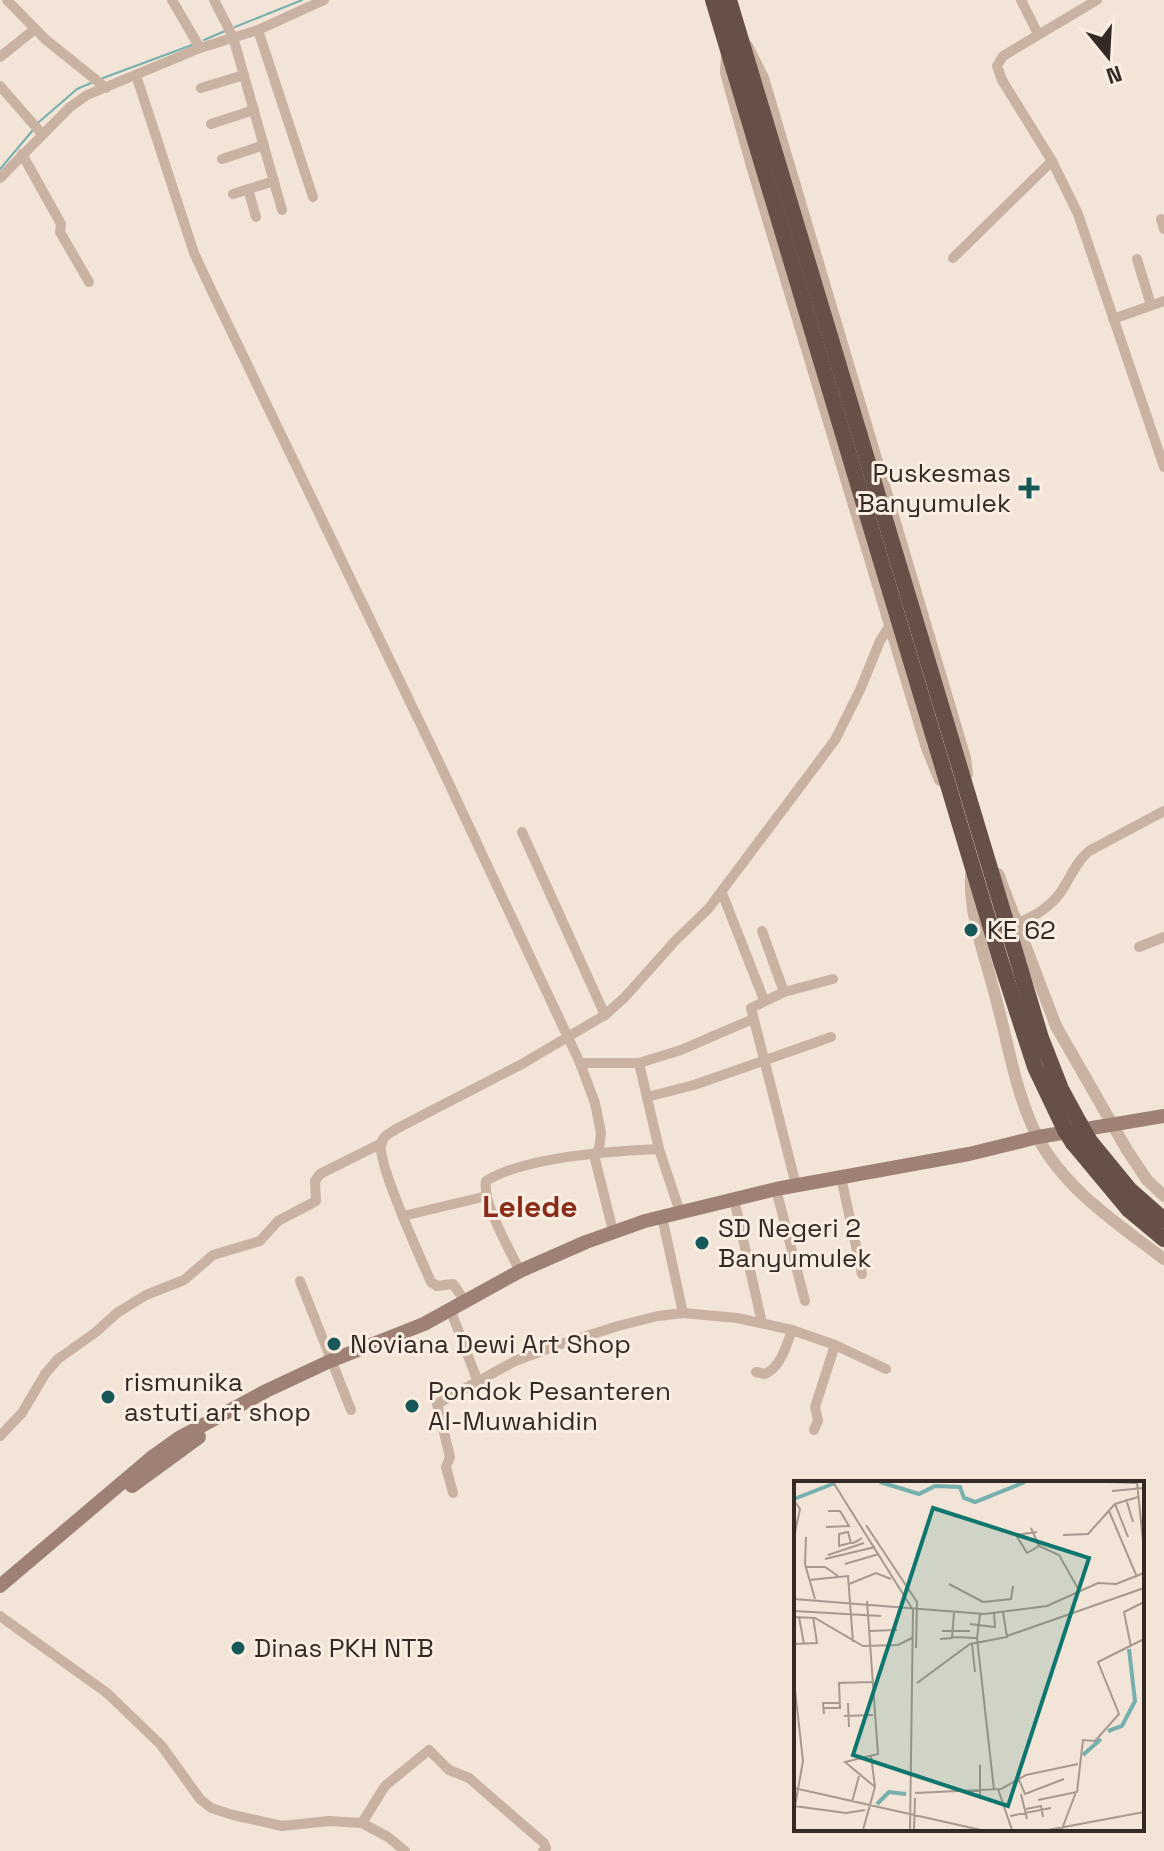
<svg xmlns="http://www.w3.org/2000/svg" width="1164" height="1851" font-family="'Space Grotesk',sans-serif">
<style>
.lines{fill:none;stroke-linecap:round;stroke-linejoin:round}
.stream{stroke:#75b0af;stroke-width:2}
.minor{stroke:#cab2a3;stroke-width:10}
.tertiary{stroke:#cab2a3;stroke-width:12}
.secondary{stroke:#9e8174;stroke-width:14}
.trunk{stroke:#675048;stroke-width:16}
.trunk-bridge{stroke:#675048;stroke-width:16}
.poi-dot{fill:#195858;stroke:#faeee3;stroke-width:3}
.labels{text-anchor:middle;stroke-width:6;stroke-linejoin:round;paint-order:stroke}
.poi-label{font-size:26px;fill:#352925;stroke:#faeee3;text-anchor:start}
.quarter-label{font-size:30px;font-weight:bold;fill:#882d1a;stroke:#faeee3}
.inset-river{fill:none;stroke:#75b0af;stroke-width:4}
.inset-road{fill:none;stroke:#a69990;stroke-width:2}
.view{fill:#0f766e;fill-opacity:0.15;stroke:#0f766e;stroke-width:4}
.inset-edge{fill:none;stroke:#352925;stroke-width:4}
</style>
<rect width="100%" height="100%" fill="#f2e4d7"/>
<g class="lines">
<g class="stream">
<path d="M235 27 302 0"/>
<path d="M204 40 225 31"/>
<path d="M103 78 192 45"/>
<path d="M39 122 77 89 91 83"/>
<path d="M0 169 33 130"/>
</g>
<g class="minor">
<path d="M7 0 45 39 106 88"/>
<path d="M172 0 200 48"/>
<path d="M214 0 233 37 282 210"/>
<path d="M1021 0 1038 34"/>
<path d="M1097 0 1003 56 997 66 1002 80 1052 161 1078 214 1164 467"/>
<path d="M258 30 313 197"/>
<path d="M0 57 35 29"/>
<path d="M136 75 194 253 207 281 437 758 580 1063 595 1103 601 1133 599 1149 594 1155 613 1231"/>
<path d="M0 86 42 134"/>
<path d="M201 88 244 75"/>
<path d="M211 124 254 110"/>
<path d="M22 154 61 224 60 232 89 282"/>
<path d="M222 159 264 145"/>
<path d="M0 178 70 107 87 95 200 48 258 30 324 0"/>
<path d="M248 189 256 217"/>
<path d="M233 194 274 181"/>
<path d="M1161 219 1164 229"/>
<path d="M953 258 1052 161"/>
<path d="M1137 259 1151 305"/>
<path d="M1113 319 1164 301"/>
<path d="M522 832 605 1015"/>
<path d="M722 893 764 1000"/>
<path d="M1018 923C1033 917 1050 907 1060 893 1070 879 1075 863 1089 851L1164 811"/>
<path d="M762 931 784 992"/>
<path d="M1139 947 1164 937"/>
<path d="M580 1063H639L681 1050 753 1019"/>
<path d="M639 1063 659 1149 680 1212"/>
<path d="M647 1097 694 1085 831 1037"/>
<path d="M841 1177 862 1274"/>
<path d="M796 1185 751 1008 784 992 833 979"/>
<path d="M776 1189 805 1301"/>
<path d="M734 1199 762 1323"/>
<path d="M403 1216 487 1196"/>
<path d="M662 1217 683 1313"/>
<path d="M520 1271C510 1251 482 1202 486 1181 525 1157 612 1151 659 1149"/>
<path d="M300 1281 351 1410"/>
<path d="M465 1301 453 1284 437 1286 431 1282C421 1259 378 1165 381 1145 382 1136 391 1132 398 1128L522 1064 605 1015 625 997 675 941 709 908 835 740 860 690 880 641 890 625"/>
<path d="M450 1309 478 1382"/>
<path d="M756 1372 765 1374C781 1367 786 1346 792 1330"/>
<path d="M814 1430 818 1421 815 1407 835 1345"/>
<path d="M0 1436 22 1413 45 1374 58 1359 96 1332 117 1313 146 1295 184 1280 213 1255 260 1241 278 1221 316 1201 315 1181 320 1174 382 1143"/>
<path d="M453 1493 446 1467 450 1457 437 1404 515 1361 558 1345 618 1326 658 1316 683 1313 737 1318 792 1330 835 1345 886 1369"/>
<path d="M0 1616 107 1693 161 1745 200 1799 211 1808 233 1815 282 1826 329 1821 362 1823 388 1837 405 1851"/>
<path d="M362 1823 385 1786 429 1750 449 1770 469 1778 544 1843 546 1848 543 1851"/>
</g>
<g class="tertiary">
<path d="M747 46 763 78 965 758 967 774"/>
<path d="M727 54 726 73 752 166 927 748 940 780"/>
<path d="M998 874 1056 1026 1127 1150 1147 1180 1164 1196"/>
<path d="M971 875C969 915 985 956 995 995 1008 1042 1015 1092 1037 1136 1064 1189 1118 1224 1164 1259"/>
</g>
<g class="secondary">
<path d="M132 1486 199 1437"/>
<path d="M0 1586 151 1458 179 1438 266 1391 330 1361 424 1324 520 1271 586 1242 645 1221 776 1189 969 1154 1038 1137 1164 1116"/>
</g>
<g class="trunk">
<path d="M713 0 1001 962 1035 1067 1065 1130"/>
<path d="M729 0 1041 1038 1061 1089 1080 1124"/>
<path d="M1089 1140 1130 1190 1164 1220"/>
<path d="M1073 1143 1128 1209 1164 1239"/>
</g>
<g class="trunk-bridge">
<path d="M1080 1124 1089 1140"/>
<path d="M1065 1130 1073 1143"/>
</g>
</g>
<g class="poi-dot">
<path d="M1025 476h8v8h8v8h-8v8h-8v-8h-8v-8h8z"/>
<circle cx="971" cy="930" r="8"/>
<circle cx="702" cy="1243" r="8"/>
<circle cx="334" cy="1344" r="8"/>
<circle cx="108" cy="1397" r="8"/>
<circle cx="412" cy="1406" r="8"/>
<circle cx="238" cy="1648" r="8"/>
</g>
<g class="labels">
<g class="poi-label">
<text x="1011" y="482" text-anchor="end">Puskesmas<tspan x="1011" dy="30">Banyumulek</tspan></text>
<text x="987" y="939">KE 62</text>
<text x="718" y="1237">SD Negeri 2<tspan x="718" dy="30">Banyumulek</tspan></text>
<text x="350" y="1353">Noviana Dewi Art Shop</text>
<text x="124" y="1391">rismunika<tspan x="124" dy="30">astuti art shop</tspan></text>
<text x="428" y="1400">Pondok Pesanteren<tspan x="428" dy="30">Al-Muwahidin</tspan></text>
<text x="254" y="1657">Dinas PKH NTB</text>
</g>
<g class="quarter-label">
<text x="530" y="1217">Lelede</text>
</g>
</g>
<g transform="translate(794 1481)">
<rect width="350" height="350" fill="#f2e4d7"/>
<path class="inset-river" d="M86 1 125 13 141 5 166 6 170 17 181 21 231 1M0 18 41 2M314 250 328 245 341 220 335 168M289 274 307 258M83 323 95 311 112 313"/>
<path class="inset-road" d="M39 1 119 129 116 349M313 1 343 2M343 1 350 70M318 10 350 7M332 18 339 41M321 23 334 56M315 30 343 96M72 44 123 121 122 167M32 46 55 45 46 30H34M237 47 245 65 265 74 286 111M243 51 222 54 233 72 245 65M269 54 294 53 321 23 344 16M0 56 6 28 2 22M12 56 11 83 21 118M57 62 54 51 45 53V65L56 62H59L63 60 68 57M34 74 70 62M31 78 81 66M51 83 85 73M12 86H31L44 95M15 99 54 95 59 161M55 103 82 92 97 98M155 103 189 121 217 118 219 105M0 118 190 133 253 125 304 102 322 103 350 92M73 120 84 273 51 281 81 306M0 130 87 135M186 133 183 157 200 309M0 136 21 137 69 165 104 164 118 157M5 136 10 163M176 143 201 146 200 132M75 150 103 149M148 150H176M213 155 350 107M158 156 183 157M146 158 158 157 160 132M0 163 23 162 19 136M178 163 181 191M337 166 330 131 350 121M0 200 9 280 1 325M123 202 176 163 213 156 209 131M54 222 55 246M29 227H46L45 202 78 201M30 233 29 222H46M50 235 79 234M186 284V318M225 299 231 313 270 298M0 307 187 349M204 308 218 349M121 312 207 308 232 294 284 283M227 313 233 338M244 319 283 311 289 259 301 260 325 233 304 181 350 158M58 321 65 295M0 325 52 332 71 329M232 328 247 325 249 336M216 335 257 327M268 348 282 311M69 349 81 306 77 275M120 349 121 317M254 349 350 331"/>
<path class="view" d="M139 27 295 77 214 325 59 274Z"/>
<rect width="350" height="350" class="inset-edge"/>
</g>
<g transform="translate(1108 56) rotate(162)" stroke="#faeee3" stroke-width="6" paint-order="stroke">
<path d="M0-6L14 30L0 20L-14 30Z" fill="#352925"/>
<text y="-12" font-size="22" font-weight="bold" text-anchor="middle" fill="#352925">N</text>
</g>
</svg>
